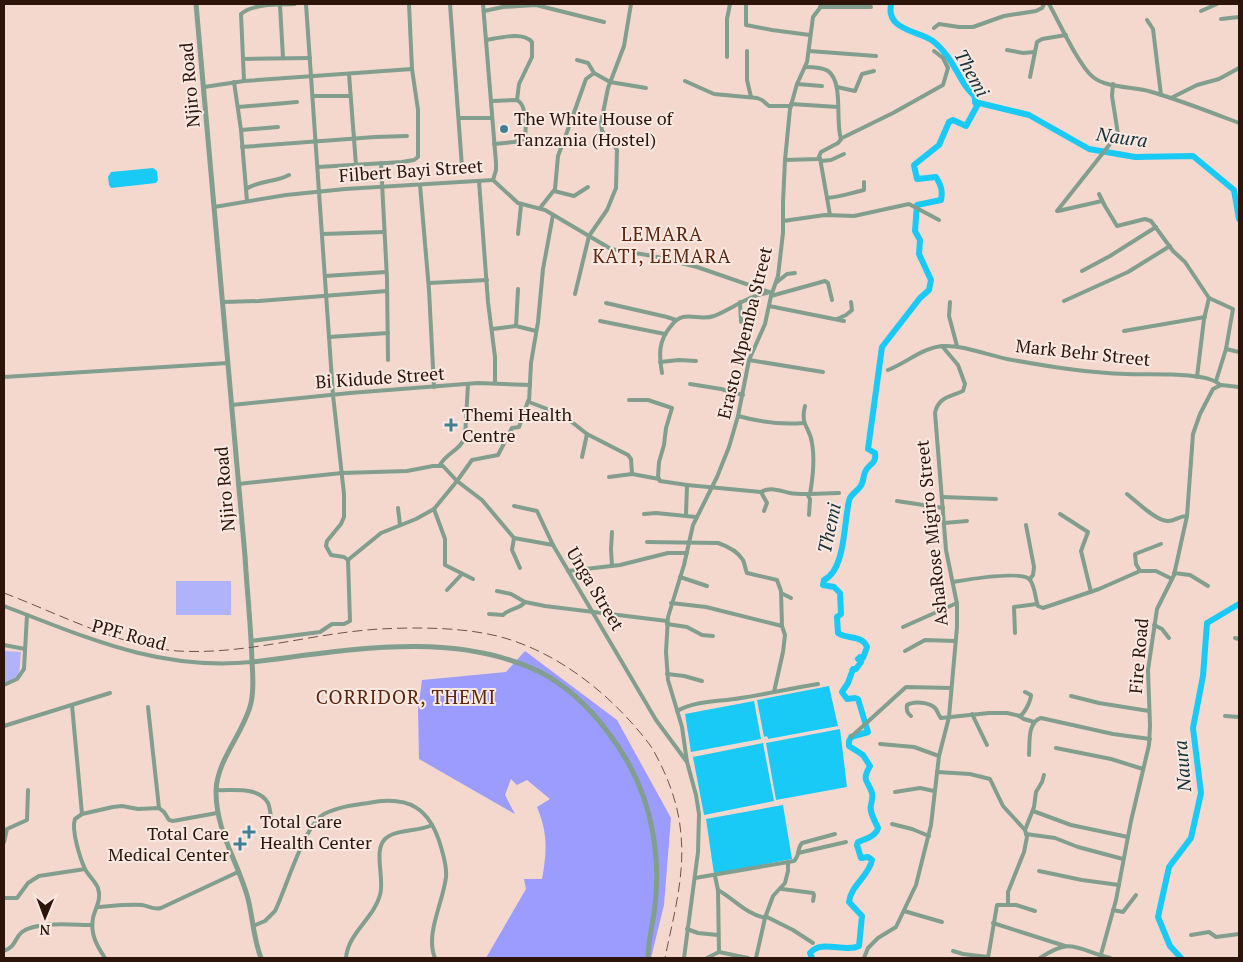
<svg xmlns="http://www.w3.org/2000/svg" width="1243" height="962" font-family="'PT Serif',serif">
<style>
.green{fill:#b0b3f9}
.forest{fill:#9c9cff}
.water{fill:#19caf7}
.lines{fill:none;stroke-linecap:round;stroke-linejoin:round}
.river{stroke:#19caf7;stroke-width:6}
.minor{stroke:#819e8f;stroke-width:4}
.tertiary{stroke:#819e8f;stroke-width:5}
.rail{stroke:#6d5349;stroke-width:1;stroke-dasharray:10 5;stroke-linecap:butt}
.poi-dot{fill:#418094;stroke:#f8e9e3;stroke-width:2}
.labels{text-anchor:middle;stroke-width:4;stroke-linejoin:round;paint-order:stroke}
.street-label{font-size:18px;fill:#2d140a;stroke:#f8e9e3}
.poi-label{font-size:18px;fill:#2d140a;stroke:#f8e9e3;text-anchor:start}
.water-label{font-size:19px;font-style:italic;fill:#173038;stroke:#f8e9e3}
.neighbourhood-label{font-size:19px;letter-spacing:1px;fill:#5b240b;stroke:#f8e9e3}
</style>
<rect width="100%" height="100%" fill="#f5d8cd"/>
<g class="green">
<rect x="176" y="581" width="55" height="34"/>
<path d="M4 651 21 652C19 669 23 678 4 683Z"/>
</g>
<path class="forest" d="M525 651 617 720 671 818 664 905 651 958H486L526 889 524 879H542C547 852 548 833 537 807L550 799 527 780 517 785 511 779 505 795 515 814 419 759 418 710 422 680 506 672Z"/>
<g class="water">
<path d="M153 168 157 171 158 180 156 183 111 188 109 185 108 177 111 172Z"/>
<path d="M829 686 838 726 768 739 767 736 764 737 757 700Z"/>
<path d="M754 701 761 739 691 752 685 714Z"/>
<path d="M840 729 847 787 776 800 766 743Z"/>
<path d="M763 743 774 801 704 815 693 757Z"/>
<path d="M783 805 792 859 714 874 706 819Z"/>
</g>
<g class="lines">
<g class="river">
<path d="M975 102 1029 115 1089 149 1135 157 1193 156 1234 190 1239 219"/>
<path d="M812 958 810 953C821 939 845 953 859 946L862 916 849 902C851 885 869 876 872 860L868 857 861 858 857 845 858 842C866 839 876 836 878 828 875 821 869 812 871 805 872 800 873 797 872 793 868 780 861 782 870 766L863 755 849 746V741L851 737 868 732 858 699 855 698 847 699 842 692 848 683 853 669H856L861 662 858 659 860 657 863 658 867 647C861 634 848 640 838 633L837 617 841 614 840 593 834 587 823 585 824 580C843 571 844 532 847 513 848 508 848 502 850 498 852 494 857 491 860 487 864 482 863 477 865 472 868 464 877 464 875 453L868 449 882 347 920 298 929 290 931 280 919 254 920 240 915 231 917 205 941 200C943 191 941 185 936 177L917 179 914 165 939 145 949 122 953 120 966 126 977 106 975 102V97C971 92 966 88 963 82 954 67 947 52 933 41 921 33 905 32 895 22 890 16 890 11 891 4"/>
<path d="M1181 958 1170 946 1158 917 1169 867 1191 838 1201 793 1193 728 1203 676 1207 623 1239 604"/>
</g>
<g class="minor">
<path d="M450 4 462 167"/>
<path d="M746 4V25L772 30 810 35"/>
<path d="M1049 4C1058 20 1079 66 1093 77 1108 89 1134 86 1152 92 1182 101 1210 112 1239 123"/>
<path d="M280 5 283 58"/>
<path d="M820 7H871"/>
<path d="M484 11 503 7 536 5 604 22"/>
<path d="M1201 11 1217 4"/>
<path d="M1221 19 1239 17"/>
<path d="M1147 20 1153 29 1161 95"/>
<path d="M934 28 939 24 959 27H973L1004 16 1036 11 1042 8 1044 4"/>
<path d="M486 40C499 38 523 31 532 42V57L519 84 517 100"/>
<path d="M1007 50 1023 53 1035 52"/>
<path d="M747 51V80L751 97"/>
<path d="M809 51 876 56"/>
<path d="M727 57V19L730 4"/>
<path d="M243 59 310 58"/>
<path d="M577 60 588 63 594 73 610 82 646 88"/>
<path d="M805 67C811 67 822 67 828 71 844 82 835 123 841 139"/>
<path d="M349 74 356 165"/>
<path d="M1030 77 1037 42 1042 39 1066 35"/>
<path d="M244 81 241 14C254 3 279 5 295 4"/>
<path d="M685 81 714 94 757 98 762 100 769 106H791"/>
<path d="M234 82 241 130 247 201"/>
<path d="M797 84 822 86"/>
<path d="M204 87 244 81 412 69"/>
<path d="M837 87 855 91 862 74 874 71"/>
<path d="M313 96H350"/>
<path d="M1171 98 1197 85 1219 79 1239 68"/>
<path d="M492 101 517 100C527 105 527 129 524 139L514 142 494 144"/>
<path d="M791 104 838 107"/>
<path d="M238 107 297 102"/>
<path d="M459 118H492"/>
<path d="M241 130 278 127"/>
<path d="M242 147 375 137 407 136"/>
<path d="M820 158 830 215"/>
<path d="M785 160 818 159 821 152 838 143 842 138 893 113 943 85 948 68 943 58 934 51"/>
<path d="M821 161 831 160 844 154"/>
<path d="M381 163 387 279 388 360"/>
<path d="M318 167 402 162 414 160 418 157V110L412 69 409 4"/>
<path d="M493 180 518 203 545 210 611 249 653 256 697 267 772 293"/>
<path d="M479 181 488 302 495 357V383"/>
<path d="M420 185 429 290 434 387"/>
<path d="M246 189C263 179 274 183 289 175"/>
<path d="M554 191 574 196 588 187"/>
<path d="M1099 194 1105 206 1117 226 1145 219 1151 221 1173 251 1185 262 1209 298 1233 309 1226 349 1216 381"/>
<path d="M827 198C840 197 851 193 864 190V182"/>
<path d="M214 207 286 195 345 189 493 180 496 170V163L483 4"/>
<path d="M540 208 555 189 558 156 567 132 586 79 594 73"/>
<path d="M1057 211 1118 134 1112 96 1113 84"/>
<path d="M1058 211 1102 201"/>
<path d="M553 215 543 269 538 322 531 363 529 402 563 415 587 434 628 455 631 459 632 474"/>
<path d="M783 221 825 215 854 216 909 204 939 220"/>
<path d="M322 234 384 232"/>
<path d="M518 234 521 205"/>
<path d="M1082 271 1110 256 1156 227"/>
<path d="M325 276 386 272"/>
<path d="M777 282 787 274 795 273"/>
<path d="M429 283 487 280"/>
<path d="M575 294 589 236 607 210 616 188 617 150 612 142 602 131 601 123 608 88 624 46 631 4"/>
<path d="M771 296 825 281 828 283 832 300"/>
<path d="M1064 301 1128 272 1170 246"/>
<path d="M223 302 259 301 387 291"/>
<path d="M740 302 741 322"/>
<path d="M950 302 949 316 957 346"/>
<path d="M606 303 667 317 676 320"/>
<path d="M769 306 844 321"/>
<path d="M837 319 846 315 852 310 851 302"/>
<path d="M600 321 665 334"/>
<path d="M516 326 518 289"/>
<path d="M493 329 516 326 536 331"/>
<path d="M1124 331 1205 317"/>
<path d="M329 337 388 333"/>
<path d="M1226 349 1239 352"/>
<path d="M749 360 823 372"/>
<path d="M660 362 679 360 696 361"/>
<path d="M888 370C906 363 924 347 943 346 963 345 987 355 1007 359 1046 366 1087 373 1127 374 1147 375 1208 371 1220 385"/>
<path d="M662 373C659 355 658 341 671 326 674 322 678 318 683 317 693 315 703 320 714 316 732 309 747 296 767 293"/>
<path d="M4 377 228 363"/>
<path d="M1197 377 1204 319 1209 298"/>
<path d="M690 384 721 389 743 395"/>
<path d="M629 400H648L672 408 666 428 664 445 659 462 658 477 660 481 687 485 761 492C770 486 780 491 790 493 795 494 801 494 807 494L810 499 809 515"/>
<path d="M232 405 350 393 478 383 530 385"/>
<path d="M805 406C800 426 810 427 812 443 815 460 813 477 810 494"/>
<path d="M738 416C760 422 781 425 803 423"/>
<path d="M582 457 587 434"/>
<path d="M440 465C446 453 461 450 465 437L468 384"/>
<path d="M609 477 632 474 659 479"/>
<path d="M238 484 342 473 407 471 433 466H443L457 481 482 500 514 538 553 545 656 720 687 762"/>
<path d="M761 492 767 503 764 511"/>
<path d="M809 494 839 493"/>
<path d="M1127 494C1136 501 1157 522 1168 521 1175 521 1179 516 1187 516"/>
<path d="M942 497 996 499"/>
<path d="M897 501 943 508"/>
<path d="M514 506 537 511 553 545"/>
<path d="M398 508 400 525"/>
<path d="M434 509 445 539V565L473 579"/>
<path d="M644 514 656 513 696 517"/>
<path d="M1060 514 1088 532 1081 551 1091 592"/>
<path d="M686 515 687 485"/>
<path d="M944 523 967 521"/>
<path d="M1026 525 1034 567 1033 575 1030 579"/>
<path d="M612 532 611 549 612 566"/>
<path d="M514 538 512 550 520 568"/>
<path d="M647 542 718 543C727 546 738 552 743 560 745 564 745 569 747 573L777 580 781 591 782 626 785 635 783 652 774 692"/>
<path d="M348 560 381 533 416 519 434 509 457 481 472 460 498 455 512 428 519 427 528 401"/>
<path d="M568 571 620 565 668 553H687"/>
<path d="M1140 571 1136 564 1135 554 1161 544"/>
<path d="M1174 573 1190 575 1208 586"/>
<path d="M680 577 707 586"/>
<path d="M953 582C965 580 1023 570 1030 580 1035 586 1035 598 1038 606L1043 608 1099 589 1140 571H1156L1172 579"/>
<path d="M447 590 462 574"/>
<path d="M497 591 511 594 525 602 545 606 667 621"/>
<path d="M781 593 791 598"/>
<path d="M671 603 706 607 782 626"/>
<path d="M4 606C88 638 159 671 252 662"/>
<path d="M489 614 503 615C511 607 519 610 525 602"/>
<path d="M667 624 687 627 702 635 713 636"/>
<path d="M1154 625 1162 629 1169 638"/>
<path d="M903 627 957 603"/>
<path d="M1015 633 1014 607 1037 604"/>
<path d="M1235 638 1239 639"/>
<path d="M251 641 320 632 332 624H344L350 621 348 560 344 557 331 555 326 546 327 541 341 524 344 517V494L333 395 306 4"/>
<path d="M4 645 25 649"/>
<path d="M905 651 925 640 955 641"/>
<path d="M667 674 684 676 702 681"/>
<path d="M4 685 17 679 24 669 27 615"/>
<path d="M1071 696 1099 703 1149 711"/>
<path d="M72 705 82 814"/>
<path d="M148 707 159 808"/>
<path d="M677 711C697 700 719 702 741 698 767 694 792 688 818 684"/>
<path d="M972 714 987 745"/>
<path d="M911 716C907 713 906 710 907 705 914 701 929 702 935 708 938 711 938 715 941 718L989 713H1007L1020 716C1025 713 1031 700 1031 695L1025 692"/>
<path d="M1019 716 1024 719 1034 722"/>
<path d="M1225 716 1239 717"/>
<path d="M4 726 110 693"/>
<path d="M851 737 906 687 951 688"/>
<path d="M880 744 914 747 939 756"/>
<path d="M1056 748 1111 759 1143 769"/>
<path d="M1029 755C1030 743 1027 722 1041 718L1113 734 1150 739"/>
<path d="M937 772 970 774 990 779 1003 806 1025 830 1027 837 1024 852 1008 892V904"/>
<path d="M216 790C232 791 259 786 268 803 271 810 271 820 272 827"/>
<path d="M895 792 920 788 934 791"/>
<path d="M1033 811 1071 825 1128 837"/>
<path d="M892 824 912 829 929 836"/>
<path d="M1025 830 1034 807 1036 792 1042 782 1044 775"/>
<path d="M1026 834 1055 838 1078 847 1123 859"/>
<path d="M4 842 7 829 27 820 28 790"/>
<path d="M798 853 846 842"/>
<path d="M1039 871 1082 880 1119 885"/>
<path d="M715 876 718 890 719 952"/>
<path d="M695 878 794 861C800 856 797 848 802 843L835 834"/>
<path d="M782 889 813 893 814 895 813 901"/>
<path d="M718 890C734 899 746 914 765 918"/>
<path d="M4 898H17L28 883 39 876 85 869"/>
<path d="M98 907C112 906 128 904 142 905 149 906 154 910 161 908L238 872"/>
<path d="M1113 910 1123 912 1136 895"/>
<path d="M904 911 942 922"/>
<path d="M765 916 793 930 813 943"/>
<path d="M993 923 1065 946"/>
<path d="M253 926 265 921 275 911C286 889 304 825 324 814 338 807 353 805 368 803 409 795 430 808 441 847 444 858 447 866 446 877 443 903 425 934 435 958"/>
<path d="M687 929 698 933 718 935"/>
<path d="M1191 935 1209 932 1216 937 1239 934"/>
<path d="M4 951C17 946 14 938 22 932 37 921 73 925 92 925"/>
<path d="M953 951 963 954 988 957"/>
<path d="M105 958C97 946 90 934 93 918 95 908 102 900 98 888 95 881 88 875 85 869 80 858 71 830 75 819L82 814 113 807 122 806 138 809 159 808 164 812 169 820 173 821 217 813"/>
<path d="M346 958C348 933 374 918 380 895 385 879 373 851 385 839 395 829 418 832 432 825"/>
<path d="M684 958 698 852 699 814 696 795 687 762 682 727 668 680 666 652 668 617 684 565 693 525 717 477 729 447 738 416 749 360 765 324 771 296 778 276 783 233V202L785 160 790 109 797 84 807 62 813 17 823 4"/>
<path d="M707 958 719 952 748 958"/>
<path d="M756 958 765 918 773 896 785 883 788 871V862"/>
<path d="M864 958 868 948 878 938 896 927 916 885 931 825 939 756 949 717 957 627V604L946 550 935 413C938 397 950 397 963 391L965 384 958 365 942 346"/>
<path d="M988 958 997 905H1016L1035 911"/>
<path d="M1040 958C1073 936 1076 950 1110 958"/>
<path d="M1100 958 1116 900 1131 821 1149 745 1150 726 1148 670 1157 609 1174 575 1187 516 1193 434 1200 414 1213 389 1221 385 1239 387"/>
</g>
<g class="tertiary">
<path d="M196 4 245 556C247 591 251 626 252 662 253 675 254 690 251 703 244 733 217 759 216 791 216 831 236 858 247 895 253 916 253 938 261 958"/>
<path d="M252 662C345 651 452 629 540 672 567 686 589 707 607 731 631 762 647 796 653 834 657 858 658 882 655 906 653 924 648 940 648 958"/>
</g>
<path class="rail" d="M4 593C57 613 122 647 178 651 247 655 312 633 380 629 420 627 469 627 508 639 559 655 604 690 638 730 643 736 648 742 652 748 667 774 679 805 681 835 685 877 673 918 665 958"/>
</g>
<g class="poi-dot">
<circle cx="504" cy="129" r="5"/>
<path d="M448.5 417.5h5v5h5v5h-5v5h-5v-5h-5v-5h5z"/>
<path d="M246.5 824.5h5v5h5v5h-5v5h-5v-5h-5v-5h5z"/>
<path d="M237.5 836.5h5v5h5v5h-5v5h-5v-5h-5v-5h5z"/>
</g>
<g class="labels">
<g class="street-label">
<text transform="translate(190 85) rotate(-95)" y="6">Njiro Road</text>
<text transform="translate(411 171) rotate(-4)" y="6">Filbert Bayi Street</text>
<text transform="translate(745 333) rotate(-76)" y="6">Erasto Mpemba Street</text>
<text transform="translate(1083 353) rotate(6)" y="6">Mark Behr Street</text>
<text transform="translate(380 378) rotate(-4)" y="6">Bi Kidude Street</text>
<text transform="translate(225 489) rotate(-95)" y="6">Njiro Road</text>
<text transform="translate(932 533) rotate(-96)" y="6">AshaRose Migiro Street</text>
<text transform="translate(595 589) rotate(59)" y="6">Unga Street</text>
<text transform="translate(129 635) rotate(15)" y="6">PPF Road</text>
<text transform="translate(1139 656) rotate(-85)" y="6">Fire Road</text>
</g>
<g class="poi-label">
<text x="514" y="125">The White House of<tspan x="514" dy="21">Tanzania (Hostel)</tspan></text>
<text x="462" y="421">Themi Health<tspan x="462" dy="21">Centre</tspan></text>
<text x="260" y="828">Total Care<tspan x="260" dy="21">Health Center</tspan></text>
<text x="229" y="840" text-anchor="end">Total Care<tspan x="229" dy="21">Medical Center</tspan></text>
</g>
<g class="water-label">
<text transform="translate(972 73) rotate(61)" y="7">Themi</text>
<text transform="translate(1122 137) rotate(8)" y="7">Naura</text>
<text transform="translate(829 528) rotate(-78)" y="7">Themi</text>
<text transform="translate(1182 766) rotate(-95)" y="7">Naura</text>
</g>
<g class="neighbourhood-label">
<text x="662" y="241">LEMARA<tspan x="662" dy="22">KATI, LEMARA</tspan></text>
<text x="406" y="704">CORRIDOR, THEMI</text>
</g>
</g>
<rect width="1243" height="962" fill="none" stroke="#2d140a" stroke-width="10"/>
<g transform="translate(45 917) rotate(181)" stroke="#f8e9e3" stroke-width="4" paint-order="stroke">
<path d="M0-4L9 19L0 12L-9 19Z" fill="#2d140a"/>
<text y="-8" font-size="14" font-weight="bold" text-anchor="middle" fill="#2d140a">N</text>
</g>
</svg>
